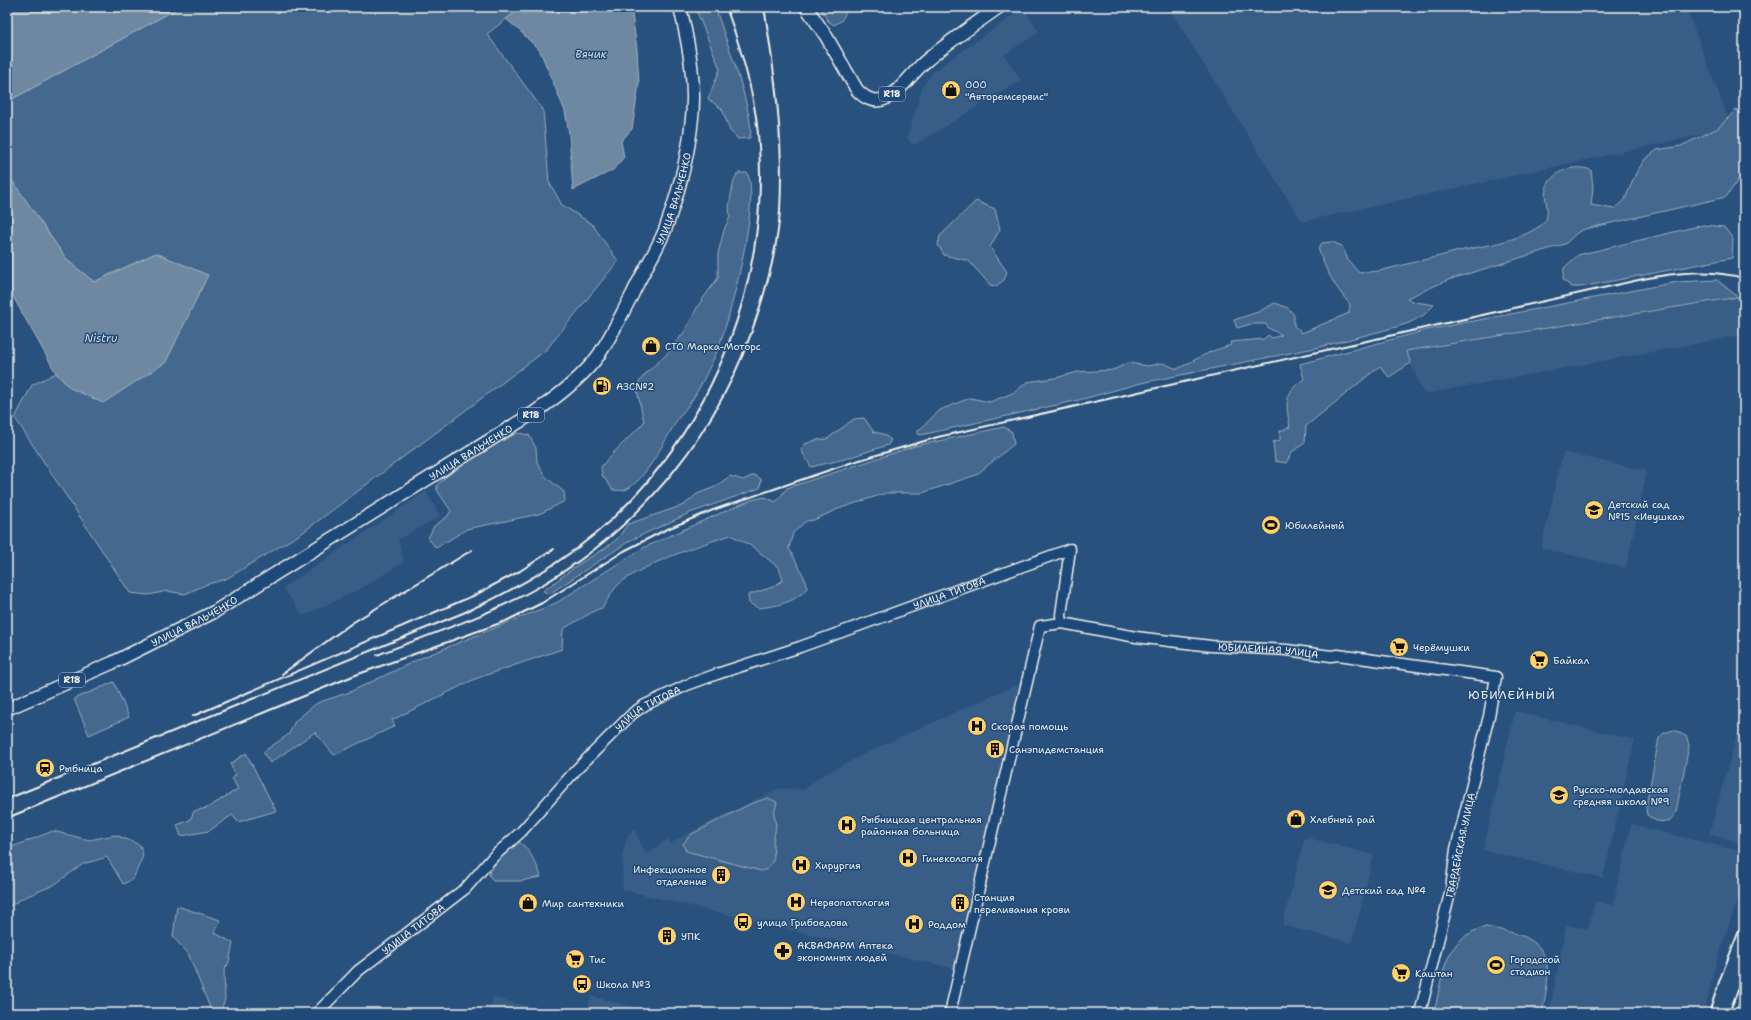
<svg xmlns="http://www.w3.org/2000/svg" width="1751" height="1020" font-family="'Shantell Sans',sans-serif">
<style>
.built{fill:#375d86}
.green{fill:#45688e;stroke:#9cacbb}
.water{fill:#6e88a2;stroke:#a4b2be}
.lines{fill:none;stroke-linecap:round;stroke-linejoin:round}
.tertiary-casing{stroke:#f4f1e8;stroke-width:13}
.primary-casing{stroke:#f4f1e8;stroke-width:15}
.tertiary{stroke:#1f4a7a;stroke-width:10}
.primary{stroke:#1f4a7a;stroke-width:12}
.rail{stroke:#f4f1e8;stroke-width:2}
.labels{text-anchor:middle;stroke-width:3;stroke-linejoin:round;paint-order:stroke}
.shield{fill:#1f4a7a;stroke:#b4bfc7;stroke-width:1}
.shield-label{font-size:9px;font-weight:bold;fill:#f4f1e8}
.poi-label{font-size:10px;fill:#f4f1e8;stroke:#1f4a7a;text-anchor:start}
.street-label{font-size:10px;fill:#f4f1e8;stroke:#1f4a7a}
.water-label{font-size:11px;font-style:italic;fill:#d9dcda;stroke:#1f4a7a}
.quarter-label{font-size:12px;letter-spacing:1px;fill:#f4f1e8;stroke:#1f4a7a}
</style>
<rect width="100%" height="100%" fill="#28517e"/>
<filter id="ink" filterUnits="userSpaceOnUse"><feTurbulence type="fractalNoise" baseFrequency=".025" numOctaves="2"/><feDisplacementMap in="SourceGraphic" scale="8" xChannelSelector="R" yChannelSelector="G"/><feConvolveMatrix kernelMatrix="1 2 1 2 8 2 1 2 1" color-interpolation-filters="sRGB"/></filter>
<g filter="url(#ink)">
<g class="built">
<path d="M1168 7H1686L1732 128 1302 222Z"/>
<path d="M1023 8 1039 32 1004 55 1021 80 915 145 910 143 907 138 923 85 934 71Z"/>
<path d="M1738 297 1744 335 1424 394 1405 352Z"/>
<path d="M1563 452 1647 471 1626 568 1541 548Z"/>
<path d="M426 491 440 516 398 540 404 562 362 588 303 616 283 588Z"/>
<path d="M1016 685 1023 689 972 889 955 969 623 890 622 856 627 837 634 829 646 854 668 839 671 843 715 819 780 788 804 790 819 777 876 748Z"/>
<path d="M1515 711 1635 740 1603 878 1483 850Z"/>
<path d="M1744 732V844L1709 834 1737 734Z"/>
<path d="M1631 824 1744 852V880L1715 967 1704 1013H1549L1566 926 1588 928 1595 901 1613 905Z"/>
<path d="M1305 837 1374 855 1352 943 1282 925Z"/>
<path d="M591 996 657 1013H587Z"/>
<path d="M493 997 550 1013H488Z"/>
</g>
<g class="green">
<path d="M180 7H522L487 34 543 110 549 182 562 205 592 224 618 261 546 350 302 533 226 579 205 585 185 594 167 591 149 595 130 593 15 418 32 385 56 373 70 388 156 253 94 282 67 260 7 174V102Z"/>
<path d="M695 7H715C723 32 756 117 750 138L738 139 730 131 722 109 708 99 720 69Z"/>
<path d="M820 7H849L841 21 834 25 828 21Z"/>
<path d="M1736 110 1744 113V172L1726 197 1585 229 1578 232 1565 244 1448 280 1407 298C1412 303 1426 303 1434 305L1424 315 1409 323 1393 328 1320 347 1141 383 1079 400 921 435 916 433 940 410 970 398 990 402 1015 392 1027 382 1055 378 1078 372 1113 370 1128 363 1148 366 1163 363 1177 369 1210 352 1231 345 1230 342 1264 339 1268 335 1272 338 1282 335 1268 328 1266 324H1251L1237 328 1234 320 1258 312 1275 303 1288 308 1294 315V326L1302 333 1349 313 1350 304C1335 288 1325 269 1318 248L1322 243 1332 242 1342 246 1348 260 1359 273 1379 271C1406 264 1433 258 1459 251 1487 245 1516 242 1540 226 1554 217 1543 202 1546 189 1552 170 1574 164 1591 170L1593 188 1591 205 1614 209 1625 199 1636 173 1645 159 1657 150 1681 146 1718 128Z"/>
<path d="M738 173H747C762 197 728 330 714 358 707 373 699 390 690 403 686 409 681 414 677 420 666 438 645 482 625 490 622 491 617 490 613 490L602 475 601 467C614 450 630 438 644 422L636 386 646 373 666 355 685 331 699 304 718 278V254L724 230 730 217 729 206 734 180Z"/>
<path d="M976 201 995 209 1000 229 990 247 1007 272 1004 280 996 286 990 285 969 261 944 255 938 245 940 236Z"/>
<path d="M1703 225 1724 227 1733 239 1732 258 1581 287H1572L1563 280 1564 268 1578 255Z"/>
<path d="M1717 280 1738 297 1406 351 1411 363 1389 377 1380 366 1306 426 1305 443 1292 452 1286 463 1275 461 1273 442 1280 440V431L1290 427C1286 405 1283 393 1304 379L1300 364 1427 330 1677 282Z"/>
<path d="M864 418 874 432 883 434 891 440 888 445 841 460 811 467 801 450 805 444 816 440 827 439 854 419Z"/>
<path d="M1004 427 1012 432 1014 444 976 475 922 493H886L838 509 814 520 806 521 793 533 789 548 804 577 807 588C795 603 776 606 758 608L749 603 748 595 773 587 783 580 779 568 753 547 731 535C702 544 640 565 618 585 612 591 607 601 602 608L596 610 563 629 562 649 475 679 392 720 395 726 334 755 315 732 270 763 263 752 289 734 295 721 317 703 350 692 421 658 556 603 643 548 707 519 751 500 765 497 776 502 787 488 915 446Z"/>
<path d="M518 433 529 435 536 448 537 462 545 476 564 492 565 501 539 514 467 529 436 548 428 538 434 526 447 517 451 511 437 490V485C460 463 489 446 518 433Z"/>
<path d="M754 475 761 479 760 488 690 513 631 540 549 594 543 591 579 564 604 549 617 539 628 524 684 505 697 494 715 487 730 476 743 480Z"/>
<path d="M114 682 129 717 89 735 74 699Z"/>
<path d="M1674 730 1687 737 1689 746 1676 812 1669 822 1656 821 1647 815 1646 807 1659 738 1664 733Z"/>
<path d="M246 753 276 811 238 822 232 815 209 831 181 836 177 825 190 820 194 811 207 808 238 789 232 778 236 775 230 764Z"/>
<path d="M768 798 777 802 774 814 776 826 773 843 774 859 767 869 761 871 686 851 683 844 690 835 750 804Z"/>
<path d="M53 831 89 840 116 835 140 845 143 856 133 879 123 884 107 857 83 864 54 885 23 898 7 908V849Z"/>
<path d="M518 842C527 844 539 868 541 877L521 881H493L489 875 490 867 513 844Z"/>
<path d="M177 906 220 920 215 933 233 943 229 962 224 971 225 999 220 1013H212L188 953 173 937Z"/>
<path d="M1486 927C1499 930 1515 932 1527 938 1557 953 1547 988 1542 1013H1434C1443 976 1443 937 1486 927Z"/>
</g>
<g class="water">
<path d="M7 7H180L7 102Z"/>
<path d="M522 7H631L637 49 639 84 632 129 621 141 624 157 613 170 573 190 569 133 565 111 540 51 519 30 506 19Z"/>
<path d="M7 173 67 260 94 282 156 253 208 275 166 362 103 403 70 388 56 373 7 286Z"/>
</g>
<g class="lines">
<g class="tertiary-casing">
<g id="tertiary">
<path id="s1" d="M317 1013 358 971 466 888 493 857 521 832 575 771 633 713 645 705 687 685 717 674 800 647 1070 549 1061 615 1062 623"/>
<path id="s2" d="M950 1013 1040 626 1062 623 1136 637 1211 646 1287 650 1331 656 1338 655 1496 677 1489 716 1456 849 1451 889 1420 1013"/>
</g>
</g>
<g class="primary-casing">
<g id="primary">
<path d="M806 7 826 36 857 90C865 98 873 103 884 99 901 92 913 71 927 60 950 41 975 24 999 7"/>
<path id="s3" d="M7 709 112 663 214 612 535 412C557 397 582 378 598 356 611 337 621 315 632 295 642 273 656 252 665 230 677 197 687 162 691 127 697 86 689 46 680 7"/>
</g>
</g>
<use href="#tertiary" class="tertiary"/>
<use href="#primary" class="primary"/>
<g class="rail">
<path d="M377 655C430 634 488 616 537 588 644 526 721 430 758 313 769 279 778 245 780 210 784 143 775 73 764 7"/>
<path d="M282 674 352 623 472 550"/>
<path d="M193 716 475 595 520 571 554 549"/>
<path d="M7 799 463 613C511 592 555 567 595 534 714 434 777 270 756 117 750 79 739 43 726 7"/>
<path d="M7 818 353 676 506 621 542 603 624 551 665 530 713 510 853 462 938 437 1643 279C1677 272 1710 269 1744 278"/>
<path d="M1709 1013 1720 979 1744 918"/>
<path d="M1729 1013 1744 975"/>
<path d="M1736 1013 1744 991"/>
<path d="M1742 1013 1744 1009"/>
</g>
</g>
</g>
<defs>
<g id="shop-disc" transform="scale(1)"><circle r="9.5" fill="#ffd166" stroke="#1f4a7a"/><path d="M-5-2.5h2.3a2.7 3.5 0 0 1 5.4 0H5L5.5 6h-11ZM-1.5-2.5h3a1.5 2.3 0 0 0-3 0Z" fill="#111"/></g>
<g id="fuel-disc" transform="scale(1)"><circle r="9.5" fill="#ffd166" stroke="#1f4a7a"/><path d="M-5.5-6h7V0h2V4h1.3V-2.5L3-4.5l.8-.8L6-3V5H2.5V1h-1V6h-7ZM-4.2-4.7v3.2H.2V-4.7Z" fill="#111"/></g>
<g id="school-disc" transform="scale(1)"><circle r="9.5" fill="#ffd166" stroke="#1f4a7a"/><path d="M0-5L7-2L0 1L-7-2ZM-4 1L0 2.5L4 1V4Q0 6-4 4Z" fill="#111"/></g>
<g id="stadium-disc" transform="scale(1)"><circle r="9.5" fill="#ffd166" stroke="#1f4a7a"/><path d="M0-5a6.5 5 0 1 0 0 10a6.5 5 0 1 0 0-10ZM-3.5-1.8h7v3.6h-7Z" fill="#111"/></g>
<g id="supermarket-disc" transform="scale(1)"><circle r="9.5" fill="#ffd166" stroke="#1f4a7a"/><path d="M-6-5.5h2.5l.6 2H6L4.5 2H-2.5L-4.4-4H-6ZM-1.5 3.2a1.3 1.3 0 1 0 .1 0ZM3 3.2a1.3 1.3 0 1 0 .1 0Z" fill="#111"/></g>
<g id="hospital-disc" transform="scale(1)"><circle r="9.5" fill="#ffd166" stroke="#1f4a7a"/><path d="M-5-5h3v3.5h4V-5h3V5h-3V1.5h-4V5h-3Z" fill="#111"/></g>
<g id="building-disc" transform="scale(1)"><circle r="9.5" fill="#ffd166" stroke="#1f4a7a"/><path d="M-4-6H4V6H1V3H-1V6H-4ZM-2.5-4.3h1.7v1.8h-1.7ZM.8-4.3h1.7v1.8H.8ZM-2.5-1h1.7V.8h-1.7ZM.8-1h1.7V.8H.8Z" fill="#111"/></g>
<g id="station-disc" transform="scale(1)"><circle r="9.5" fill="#ffd166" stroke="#1f4a7a"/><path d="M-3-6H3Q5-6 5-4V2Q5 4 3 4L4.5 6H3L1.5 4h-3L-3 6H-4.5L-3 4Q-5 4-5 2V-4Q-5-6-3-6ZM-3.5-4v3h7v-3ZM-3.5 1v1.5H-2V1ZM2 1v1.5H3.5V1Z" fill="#111"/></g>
<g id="bus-disc" transform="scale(1)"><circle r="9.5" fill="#ffd166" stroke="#1f4a7a"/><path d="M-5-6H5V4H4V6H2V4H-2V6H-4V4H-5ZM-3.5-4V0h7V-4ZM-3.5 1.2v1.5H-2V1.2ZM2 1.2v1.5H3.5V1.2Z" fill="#111"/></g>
<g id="pharmacy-disc" transform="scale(1)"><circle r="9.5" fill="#ffd166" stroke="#1f4a7a"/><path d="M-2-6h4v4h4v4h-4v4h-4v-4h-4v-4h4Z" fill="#111"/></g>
</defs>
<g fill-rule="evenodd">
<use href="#shop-disc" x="951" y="90"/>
<use href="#shop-disc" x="651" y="346"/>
<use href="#fuel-disc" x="602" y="386"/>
<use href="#school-disc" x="1594" y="510"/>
<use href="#stadium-disc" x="1271" y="525"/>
<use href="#supermarket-disc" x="1399" y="647"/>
<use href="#supermarket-disc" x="1539" y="660"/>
<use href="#hospital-disc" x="977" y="726"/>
<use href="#building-disc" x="995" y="749"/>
<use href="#station-disc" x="45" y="768"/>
<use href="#school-disc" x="1559" y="795"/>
<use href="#shop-disc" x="1296" y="819"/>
<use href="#hospital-disc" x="847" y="825"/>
<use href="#hospital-disc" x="908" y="858"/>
<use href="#hospital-disc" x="801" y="865"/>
<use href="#building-disc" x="721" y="875"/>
<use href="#school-disc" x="1328" y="890"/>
<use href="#hospital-disc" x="796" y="902"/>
<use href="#shop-disc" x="528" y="903"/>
<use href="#building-disc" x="960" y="903"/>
<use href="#bus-disc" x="743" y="922"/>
<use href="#hospital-disc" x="914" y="924"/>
<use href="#building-disc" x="667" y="936"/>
<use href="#pharmacy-disc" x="783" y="951"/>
<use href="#supermarket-disc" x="575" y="959"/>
<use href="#stadium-disc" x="1496" y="965"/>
<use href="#supermarket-disc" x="1401" y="973"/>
<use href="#bus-disc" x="582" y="984"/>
</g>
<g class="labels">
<g class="shield">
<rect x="879" y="87" width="26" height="14" rx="3"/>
<rect x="518" y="408" width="26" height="14" rx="3"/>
<rect x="59" y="673" width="26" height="14" rx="3"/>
</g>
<g class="shield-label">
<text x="892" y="97">R18</text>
<text x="531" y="418">R18</text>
<text x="72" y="683">R18</text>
</g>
<g class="poi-label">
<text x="965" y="88">ООО<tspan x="965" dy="12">"Авторемсервис"</tspan></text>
<text x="665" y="350">СТО Марка-Моторс</text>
<text x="616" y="390">АЗС№2</text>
<text x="1608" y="508">Детский сад<tspan x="1608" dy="12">№15 «Ивушка»</tspan></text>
<text x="1285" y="529">Юбилейный</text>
<text x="1413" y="651">Черёмушки</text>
<text x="1553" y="664">Байкал</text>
<text x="991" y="730">Скорая помощь</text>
<text x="1009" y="753">Санэпидемстанция</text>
<text x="59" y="772">Рыбница</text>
<text x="1573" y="793">Русско-молдавская<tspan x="1573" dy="12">средняя школа №9</tspan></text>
<text x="861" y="823">Рыбницкая центральная<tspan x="861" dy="12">районная больница</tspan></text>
<text x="1310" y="823">Хлебный рай</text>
<text x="922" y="862">Гинекология</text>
<text x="815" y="869">Хирургия</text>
<text x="707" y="873" text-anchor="end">Инфекционное<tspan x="707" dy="12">отделение</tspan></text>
<text x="1342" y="894">Детский сад №4</text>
<text x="974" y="901">Станция<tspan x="974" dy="12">переливания крови</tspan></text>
<text x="810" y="906">Нервопатология</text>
<text x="542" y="907">Мир сантехники</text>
<text x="757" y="926">улица Грибоедова</text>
<text x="928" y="928">Роддом</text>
<text x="681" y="940">УПК</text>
<text x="797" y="949">АКВАФАРМ Аптека<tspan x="797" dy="12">экономных людей</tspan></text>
<text x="589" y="963">Тис</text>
<text x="1510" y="963">Городской<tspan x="1510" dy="12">стадион</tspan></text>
<text x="1415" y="977">Каштан</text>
<text x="596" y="988">Школа №3</text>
</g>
<g class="street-label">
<text dy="4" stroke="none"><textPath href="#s3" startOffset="867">УЛИЦА ВАЛЬЧЕНКО</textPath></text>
<text dy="4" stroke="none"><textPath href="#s3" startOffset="531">УЛИЦА ВАЛЬЧЕНКО</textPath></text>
<text dy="4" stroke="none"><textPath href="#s1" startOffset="776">УЛИЦА ТИТОВА</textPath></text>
<text dy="4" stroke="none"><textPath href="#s3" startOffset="207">УЛИЦА ВАЛЬЧЕНКО</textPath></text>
<text dy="4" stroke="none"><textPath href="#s2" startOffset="628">ЮБИЛЕЙНАЯ УЛИЦА</textPath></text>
<text dy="4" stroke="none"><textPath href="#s1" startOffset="452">УЛИЦА ТИТОВА</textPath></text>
<text transform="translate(1460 845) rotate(-78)" y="4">ГВАРДЕЙСКАЯ УЛИЦА</text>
<text dy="4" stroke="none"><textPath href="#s1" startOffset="128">УЛИЦА ТИТОВА</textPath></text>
</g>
<g class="water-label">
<text x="591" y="58">Вячик</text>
<text x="101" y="342">Nistru</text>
</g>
<g class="quarter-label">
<text x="1512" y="699">ЮБИЛЕЙНЫЙ</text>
</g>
</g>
<rect width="1751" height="1020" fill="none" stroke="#1f4a7a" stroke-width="24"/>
<rect x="12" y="12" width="1727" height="996" fill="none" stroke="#f4f1e8" stroke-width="1.5" filter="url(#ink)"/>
</svg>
